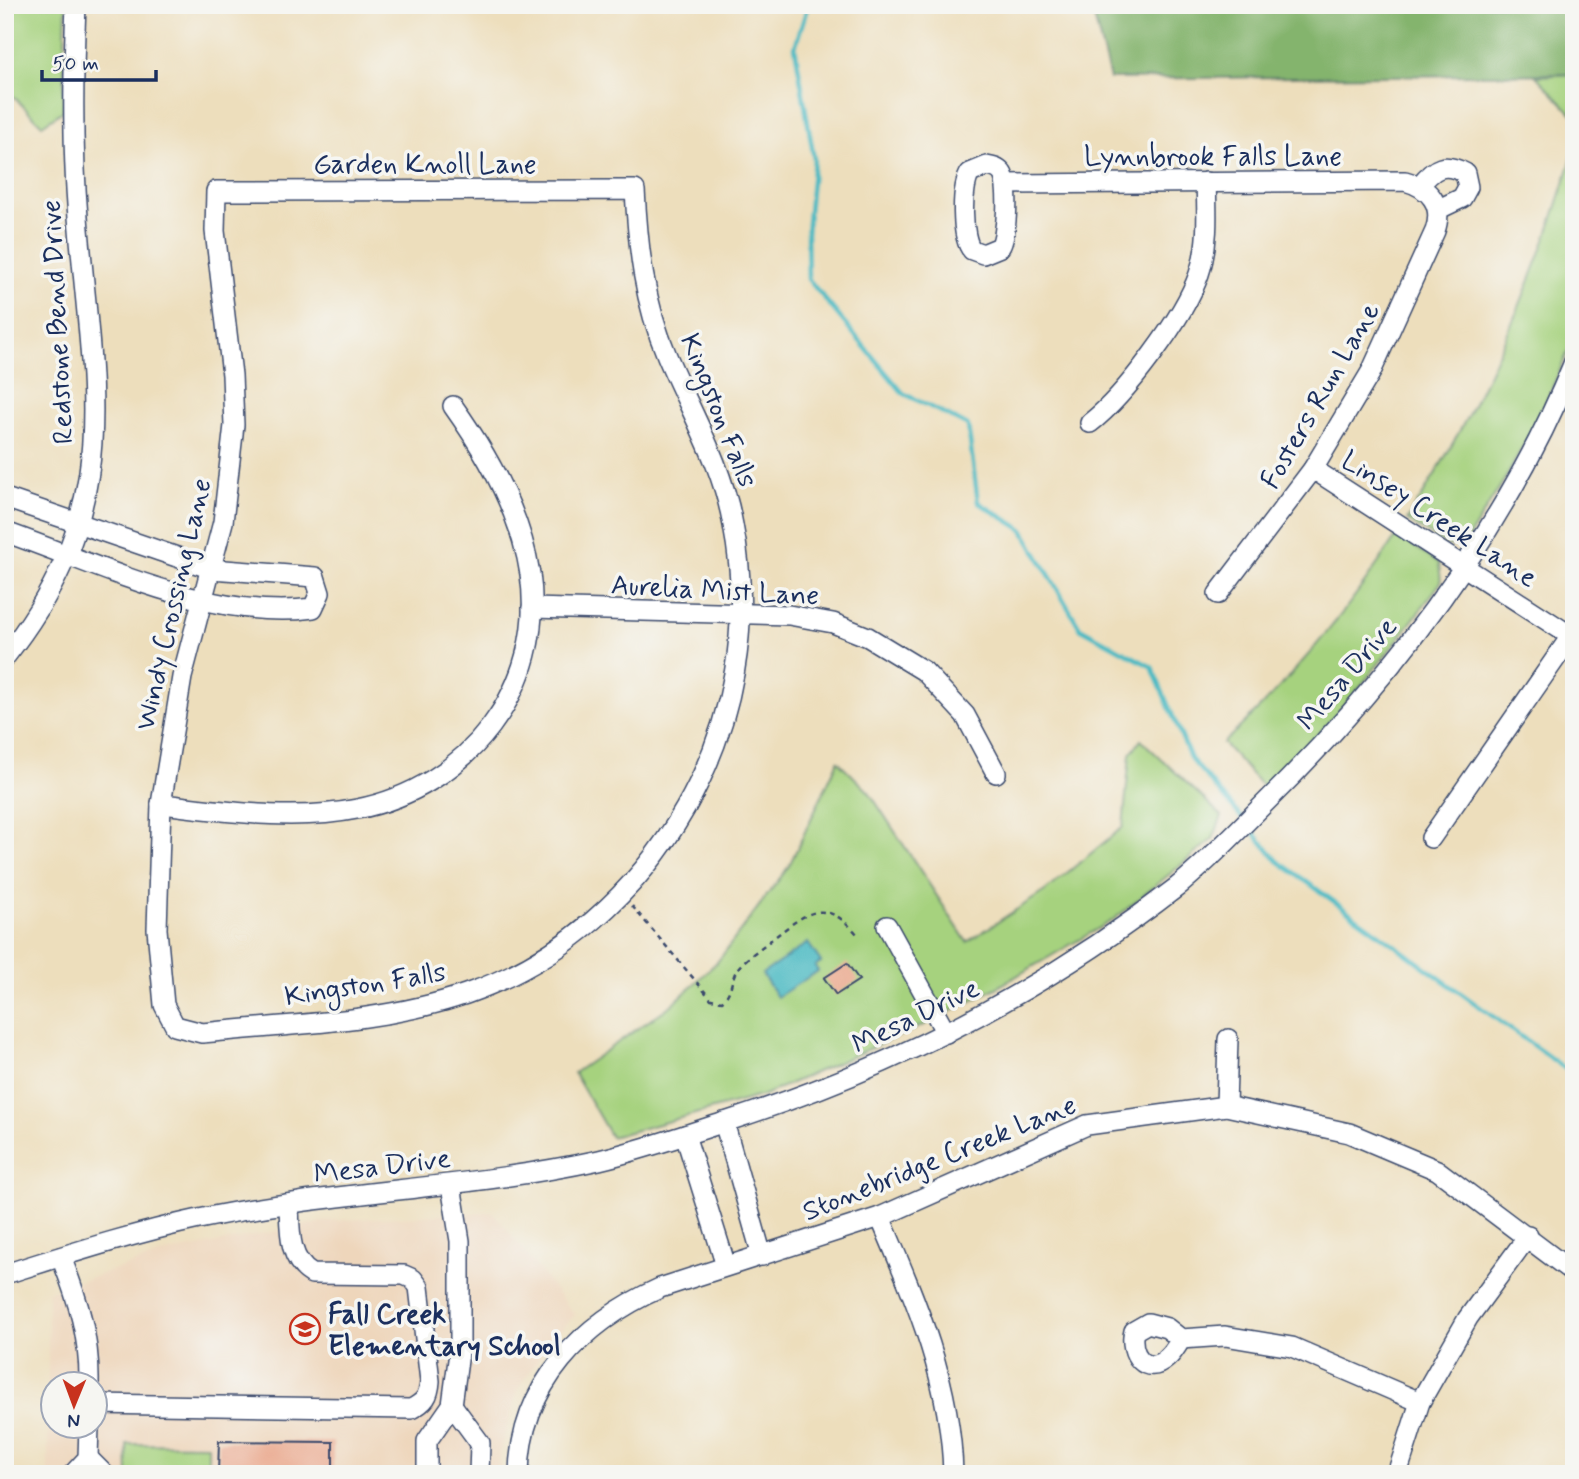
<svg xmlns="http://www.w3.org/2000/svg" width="1579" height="1479" font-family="Mynerve,sans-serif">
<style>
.built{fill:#eed6bb;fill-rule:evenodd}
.green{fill:#a6d27e;stroke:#60806e;stroke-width:2}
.forest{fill:#84b46d;stroke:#507266;stroke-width:2}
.water{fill:#4bbac3;stroke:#337490;stroke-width:2}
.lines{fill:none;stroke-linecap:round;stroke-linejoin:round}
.stream{stroke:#4bbac3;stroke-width:4.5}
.building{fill:#eaa98e}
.minor-casing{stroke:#3a496c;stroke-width:22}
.path{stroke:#3a496c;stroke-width:2.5;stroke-dasharray:5 5;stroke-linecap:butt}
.minor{stroke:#fff;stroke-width:19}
.labels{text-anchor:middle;stroke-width:7;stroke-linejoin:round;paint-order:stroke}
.street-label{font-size:28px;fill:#1b2f5e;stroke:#f6f6f2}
.poi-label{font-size:28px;font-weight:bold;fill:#1b2f5e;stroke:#f6f6f2;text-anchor:start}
</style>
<rect width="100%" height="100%" fill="#f6f6f2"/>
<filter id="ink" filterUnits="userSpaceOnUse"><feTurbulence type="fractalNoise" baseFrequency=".0143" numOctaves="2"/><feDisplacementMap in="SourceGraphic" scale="14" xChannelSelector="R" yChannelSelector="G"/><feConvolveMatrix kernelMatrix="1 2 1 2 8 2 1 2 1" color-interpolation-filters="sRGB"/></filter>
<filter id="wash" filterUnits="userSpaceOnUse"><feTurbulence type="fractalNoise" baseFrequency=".00686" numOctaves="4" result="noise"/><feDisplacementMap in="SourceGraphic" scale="28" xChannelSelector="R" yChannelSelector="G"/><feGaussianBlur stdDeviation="1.57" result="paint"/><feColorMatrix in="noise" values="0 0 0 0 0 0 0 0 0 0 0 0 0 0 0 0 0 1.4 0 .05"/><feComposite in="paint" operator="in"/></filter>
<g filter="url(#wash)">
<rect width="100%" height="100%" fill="#eddebc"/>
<path class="built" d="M493 1212 575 1315 549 1343 518 1389 500 1450V1474H48V1292L165 1253 328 1221ZM52 1384H94V1426H52Z"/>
<g class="green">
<path d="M5 5H66L63 111 42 125 5 88Z"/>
<path d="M1574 74V116L1536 76Z"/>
<path d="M1574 151V338L1543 409 1508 474 1468 538 1457 546 1447 545 1407 520C1481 405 1536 282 1574 151Z"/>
<path d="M1397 535 1439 563 1441 582C1387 656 1331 726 1265 789L1223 743C1290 682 1348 611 1397 535Z"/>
<path d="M1141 740 1222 816 1213 839 1113 920 996 988 928 1023 764 1095 611 1137 574 1073 673 1004 718 961 789 866 838 761 869 792 967 942 1045 891 1123 827 1130 754Z"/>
<path d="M127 1444 208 1445V1474H128Z"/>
</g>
<path class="forest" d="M1091 5H1574V74L1110 79Z"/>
<path class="water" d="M808 943 821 962 815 966 818 971 777 997 762 974Z"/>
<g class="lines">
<g class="stream">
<path d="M808 5 795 47 814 159 807 233 808 279 903 393 968 426 978 502 1023 530 1080 628 1152 667 1191 759 1242 818"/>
<path d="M1250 828 1278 861 1574 1075"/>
</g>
</g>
<g id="blocks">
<g class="building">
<path d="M847 963 859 980 836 995 824 978Z"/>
<path d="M219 1441 333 1442V1474H218Z"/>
</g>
</g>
</g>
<g filter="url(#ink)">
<use href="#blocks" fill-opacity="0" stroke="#3a496c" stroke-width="2"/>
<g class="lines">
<g class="minor-casing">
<g id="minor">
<path d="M987 166C993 167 998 168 1002 173 1010 184 1007 236 1000 247L983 254 972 250C961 238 961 187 970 173Z"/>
<path d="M1006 184 1405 181C1430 188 1444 205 1435 231L1371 372 1313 469 1218 594"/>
<path d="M1420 185C1435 167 1444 162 1465 173L1468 187 1462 198 1439 209"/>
<path d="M635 190C638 248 644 302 667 356 691 413 722 463 733 525 772 721 656 928 466 994 382 1023 290 1024 202 1033L175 1026 164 1005 157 929 161 804 182 677 223 522 234 425 232 375 215 231 216 191Z"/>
<path d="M1090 423C1125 396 1185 316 1199 274 1209 244 1207 213 1206 182"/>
<path d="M1313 469 1571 636"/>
<path d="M5 498 212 569 315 577 320 593 313 608C214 622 99 565 5 532"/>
<path d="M532 608 789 615 833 623 868 637 924 671 965 715 996 773"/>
<path d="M5 657C125 505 92 393 78 217 72 147 73 76 76 5"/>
<path d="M161 804C224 811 293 822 357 809 467 788 547 687 530 574 521 514 488 455 453 406"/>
<path d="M1431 838 1574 632"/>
<path d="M887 926 946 1033"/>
<path d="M1226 1106 1228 1039"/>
<path d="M724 1122 762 1256"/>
<path d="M685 1135 726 1266"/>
<path d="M880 1217C916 1301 951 1381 953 1474"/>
<path d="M61 1257C78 1300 90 1338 89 1384"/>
<path d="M5 1274C69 1254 134 1233 199 1219 331 1191 467 1189 599 1160 642 1150 685 1135 728 1121 890 1069 1042 992 1177 887 1209 861 1238 830 1267 801 1394 676 1506 528 1574 362"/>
<path d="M1148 1323 1167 1328 1181 1339C1177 1346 1173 1353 1167 1358 1146 1378 1128 1353 1134 1331Z"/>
<path d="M1181 1339 1225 1336 1292 1347 1420 1402"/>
<path d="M94 1404 411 1409C425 1402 429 1396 430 1381L419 1287 413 1279 404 1275 312 1274C288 1260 290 1230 289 1204"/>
<path d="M452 1405 480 1443 479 1474"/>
<path d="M88 1458 104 1474"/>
<path d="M73 1474 88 1458 89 1426"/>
<path d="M427 1474V1441L452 1405 460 1345V1241L451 1185"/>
<path d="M519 1474C520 1384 584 1322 660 1288L880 1217 1087 1125 1226 1106 1349 1133 1437 1170 1574 1273"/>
<path d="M1397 1474 1420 1402 1468 1318 1528 1236"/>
</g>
</g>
<path class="path" d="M632 906 711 999 722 1001C733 992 730 979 738 968 747 957 760 949 771 940 805 914 823 895 857 934"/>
<use href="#minor" class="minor"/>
</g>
</g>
<defs>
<g id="school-ring" transform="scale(1.575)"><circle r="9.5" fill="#f6f6f2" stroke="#c8321e" stroke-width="1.5"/><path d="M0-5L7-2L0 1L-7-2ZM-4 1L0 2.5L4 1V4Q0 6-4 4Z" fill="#c8321e"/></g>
</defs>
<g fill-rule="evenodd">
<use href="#school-ring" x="305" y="1329"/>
</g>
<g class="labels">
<g class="street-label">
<text x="1213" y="165">Lynnbrook Falls Lane</text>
<text x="425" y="173">Garden Knoll Lane</text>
<text transform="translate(56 322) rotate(-93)" y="10">Redstone Bend Drive</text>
<text transform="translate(1319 395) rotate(-60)" y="10">Fosters Run Lane</text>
<text transform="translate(720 410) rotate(68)" y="10">Kingston Falls</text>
<text transform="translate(1440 518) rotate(33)" y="10">Linsey Creek Lane</text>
<text transform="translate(715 589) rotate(3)" y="10">Aurelia Mist Lane</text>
<text transform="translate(172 604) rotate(-77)" y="10">Windy Crossing Lane</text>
<text transform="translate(1346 673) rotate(-50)" y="10">Mesa Drive</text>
<text transform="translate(365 983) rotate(-9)" y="10">Kingston Falls</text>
<text transform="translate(915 1015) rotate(-26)" y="10">Mesa Drive</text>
<text transform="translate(939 1157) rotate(-22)" y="10">Stonebridge Creek Lane</text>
<text transform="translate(382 1165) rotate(-7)" y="10">Mesa Drive</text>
</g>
<g class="poi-label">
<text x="328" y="1323">Fall Creek<tspan x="328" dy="32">Elementary School</tspan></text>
</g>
</g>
<rect width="1579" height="1479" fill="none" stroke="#f6f6f2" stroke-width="28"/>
<g transform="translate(74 1405) rotate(181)"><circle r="33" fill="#f6f6f2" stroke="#9ea6b7" stroke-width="2"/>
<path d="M0-5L12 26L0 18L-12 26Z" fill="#c8321e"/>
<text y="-10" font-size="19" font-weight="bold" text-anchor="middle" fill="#1b2f5e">N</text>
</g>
<path d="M42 70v10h114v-10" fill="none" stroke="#1b2f5e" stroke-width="3.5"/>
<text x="52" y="70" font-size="21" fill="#1b2f5e" stroke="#f6f6f2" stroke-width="5" paint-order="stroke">50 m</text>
</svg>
